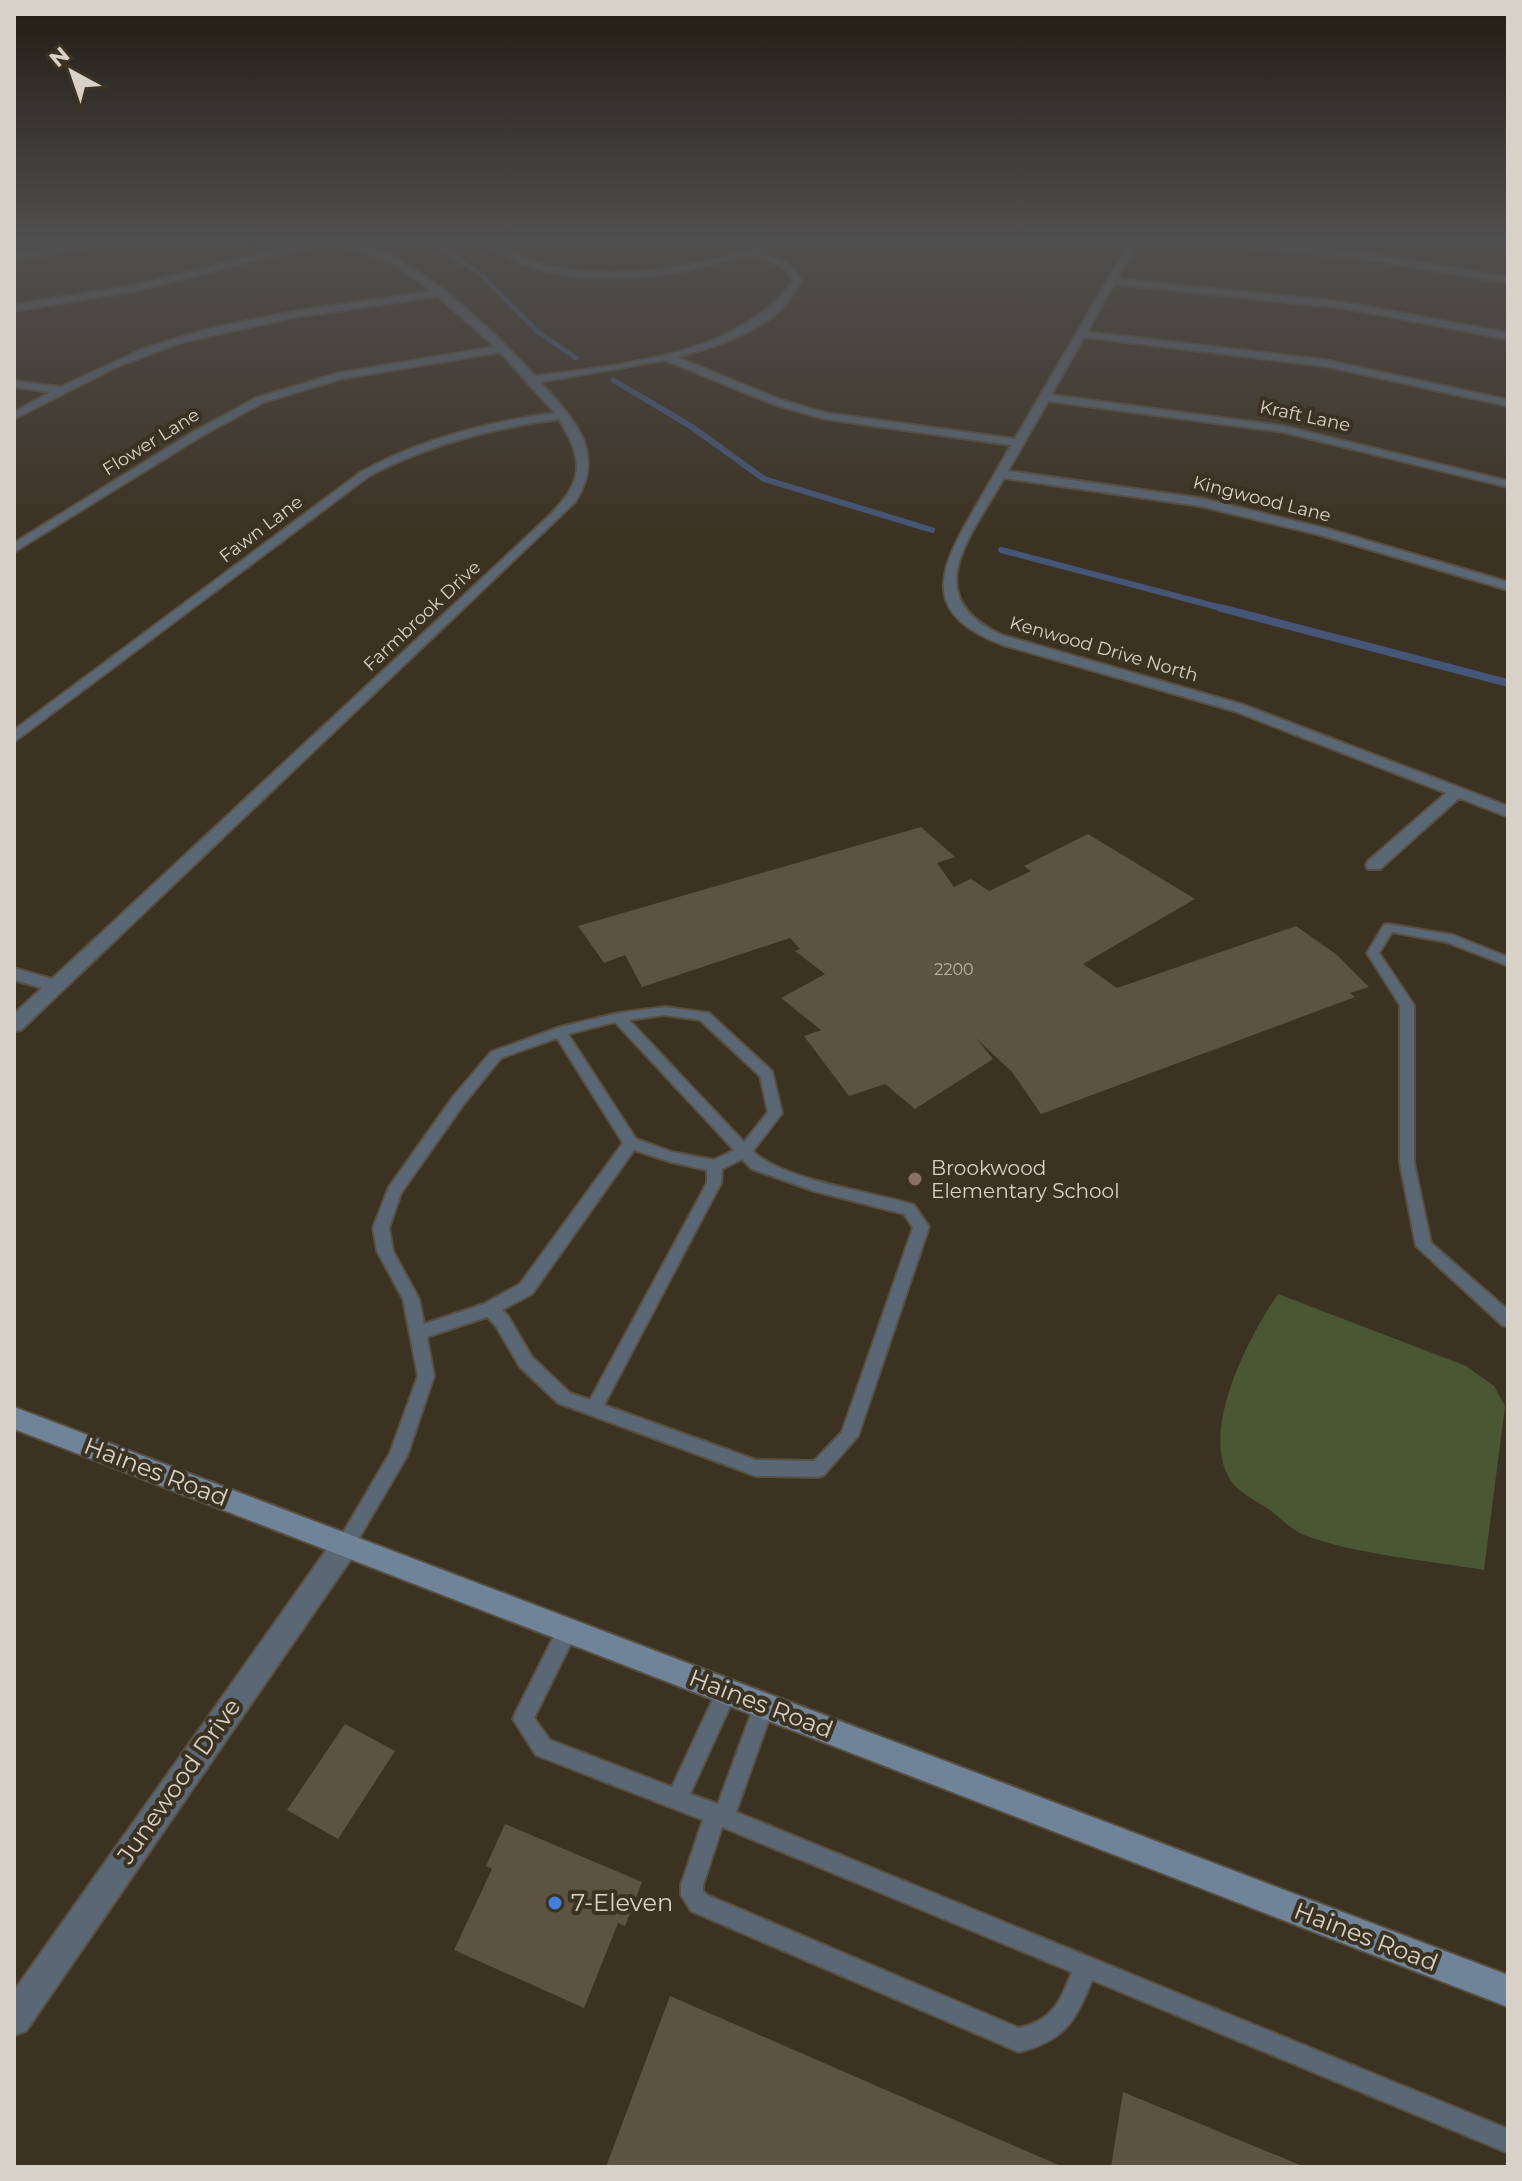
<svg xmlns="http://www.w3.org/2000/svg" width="1522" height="2181" font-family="Montserrat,sans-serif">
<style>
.green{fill:#4a5734}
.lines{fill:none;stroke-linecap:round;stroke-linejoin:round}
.stream-far2{stroke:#455679;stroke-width:5}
.stream-far1{stroke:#455679;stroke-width:6}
.stream{stroke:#455679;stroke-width:8}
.building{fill:#5d5342}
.lane-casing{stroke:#584f40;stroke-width:4}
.street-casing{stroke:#584f40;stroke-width:4}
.secondary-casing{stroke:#584f40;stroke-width:4}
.lane{fill:#5a6775;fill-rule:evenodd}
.street{fill:#5a6775;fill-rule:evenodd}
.secondary{fill:#6f8399;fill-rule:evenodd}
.education-dot{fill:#8d6e63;stroke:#3c3222;stroke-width:3}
.shop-dot{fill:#3f7fe0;stroke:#3c3222;stroke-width:3}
.labels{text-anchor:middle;stroke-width:8;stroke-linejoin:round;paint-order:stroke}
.number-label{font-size:16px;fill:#b8b2a6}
.far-street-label{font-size:18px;fill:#d7d1c7;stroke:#3c3222}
.poi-label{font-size:20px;fill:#d7d1c7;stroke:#3c3222;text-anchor:start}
.near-street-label{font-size:24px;fill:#d7d1c7;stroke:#3c3222}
.near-poi-label{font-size:24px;fill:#d7d1c7;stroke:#3c3222;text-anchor:start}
</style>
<rect width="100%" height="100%" fill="#3c3222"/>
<path class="green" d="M1278 1294 1466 1366 1494 1386 1505 1406 1484 1570C1431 1561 1353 1554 1304 1535 1292 1530 1280 1518 1270 1510 1259 1503 1244 1495 1235 1486 1194 1439 1249 1336 1278 1294Z"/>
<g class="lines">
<g class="stream-far2">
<path d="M426 238 483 276 538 332 576 358"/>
<path d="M613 380 650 402"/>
</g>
<g class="stream-far1">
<path d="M647 400 692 427 764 479 932 530"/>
<path d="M1001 550 1229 610"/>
</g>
<path class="stream" d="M1221 608 1508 683"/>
</g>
<g class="building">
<path d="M921 827 955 857 937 863 954 887 971 879 989 891 1031 871 1024 866 1088 834 1195 899 1083 964 1117 988 1296 926 1337 955 1369 987 1350 993 1355 997 1041 1114 1012 1072 976 1038 993 1059 915 1109 885 1084 849 1096 804 1036 821 1030 781 998 825 974 795 951 800 949 790 938 642 987 625 955 604 963 578 926Z"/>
<path d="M345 1724 395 1751 338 1839 287 1810Z"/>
<path d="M505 1824 642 1882 625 1926 618 1923 584 2008 454 1950 492 1869 486 1866Z"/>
<path d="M670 1996 1063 2167H606Z"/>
<path d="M1123 2092 1305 2167H1111Z"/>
</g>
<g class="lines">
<g class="lane-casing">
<g id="lane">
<path d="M1388 924 1453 935 1508 957V966L1446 942 1392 932 1379 953 1414 1005V1163L1431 1243 1508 1310V1327L1502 1325 1416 1246 1400 1163V1005L1367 953 1384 925Z"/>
<path d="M665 1007 709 1013 772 1071 782 1113 753 1151C780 1180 874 1192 914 1205L929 1227 858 1436 824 1475 818 1477 756 1476 558 1403 520 1367 496 1326 487 1317 427 1337 434 1376 407 1456 352 1550 346 1553 340 1550 337 1544 340 1538 390 1453 418 1376 403 1299 377 1251 373 1228 389 1187 453 1097 491 1052 560 1027 618 1013ZM665 1015 700 1020 760 1076 768 1112 744 1142 629 1020ZM615 1022 734 1150 714 1160 672 1152 636 1139 568 1034ZM557 1038 623 1143 520 1284 484 1304 424 1324 419 1299 393 1251 389 1228 401 1193 463 1105 501 1058ZM634 1150 671 1162 707 1170V1183L590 1400 570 1393 532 1357 508 1316 502 1310 532 1294ZM742 1159 752 1169 814 1191 904 1214 913 1228 842 1432 814 1461 756 1460 604 1405 721 1183 722 1169Z"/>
<path d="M568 1620 575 1622 578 1629 534 1718 550 1740 672 1787 720 1684 727 1681 734 1684 737 1691 690 1794 718 1804 757 1698 764 1695 771 1698 774 1705 736 1812 1508 2129V2153L1092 1980C1075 2022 1065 2040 1019 2052L691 1911 681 1895V1885L703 1820 536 1755 513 1719 516 1712 561 1622ZM722 1827 1072 1972C1060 2002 1053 2020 1019 2028L707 1895 703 1891V1885Z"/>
</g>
</g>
<g class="street-casing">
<g id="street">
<path d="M112 238H128L14 261V255Z"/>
<path d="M324 238C403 238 484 323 535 376 620 365 739 356 793 281 787 266 762 255 746 257 724 259 702 268 679 272 616 282 529 284 478 238 493 238 504 248 516 254 528 260 544 265 557 268 636 283 717 261 791 238H803L758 253C776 258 794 262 801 281 796 289 790 299 783 307 757 334 712 348 676 357L781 400 826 413 1015 439 1132 238H1140L1117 279 1343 302 1508 333V339L1343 308 1114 284 1087 332 1325 360 1508 400V406L1325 366 1084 337 1051 395 1283 426 1508 481V487L1283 432 1048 401 1008 471 1200 498 1328 529 1508 582V590L1320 535 1200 506 1004 478C972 535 916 596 1002 635L1244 705 1508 806V817L1459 798 1380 869H1368L1366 865 1368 861 1446 793 1234 711 1003 645C925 615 935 577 971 515 984 492 998 469 1011 445L825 419 773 404 665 360 540 382C574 419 607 453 575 502L63 990 21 1030 14 1031V1014L42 988 14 980V968L52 979 548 517C584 481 585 462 559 419 492 428 429 444 369 476L14 742V730L361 472C422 439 486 422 555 413L500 352 340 379 264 402 203 435 14 552V543L195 431 256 398 339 373 495 347 438 296 291 318 183 342 116 367 14 419V412L51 392 14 387V381L61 387 143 349 212 328 291 312 432 291 394 264 332 241 135 291 14 311V305L135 285Z"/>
<path d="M1167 238H1194L1372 254 1508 277V283L1372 260Z"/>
<path d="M346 1532 355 1535 359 1544 355 1553 26 2031 14 2035V1991L337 1535Z"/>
</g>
</g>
<g class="secondary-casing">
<path id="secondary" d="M14 1407 1508 1975V2007L14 1429Z"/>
</g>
<use href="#lane" class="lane"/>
<use href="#street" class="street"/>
<use href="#secondary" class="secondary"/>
</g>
<linearGradient id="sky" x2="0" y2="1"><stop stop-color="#211c13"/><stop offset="0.44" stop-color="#504f4f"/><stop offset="1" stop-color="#504f4f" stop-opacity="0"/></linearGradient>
<rect width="1522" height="543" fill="url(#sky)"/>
<circle class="education-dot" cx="915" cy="1179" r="8"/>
<circle class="shop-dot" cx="555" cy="1903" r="8"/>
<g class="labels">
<g class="number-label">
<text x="954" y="975">2200</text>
</g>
<g class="far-street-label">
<text transform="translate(1305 416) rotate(12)" y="6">Kraft Lane</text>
<text transform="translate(151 442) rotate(-32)" y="6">Flower Lane</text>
<text transform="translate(1262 499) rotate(14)" y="6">Kingwood Lane</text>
<text transform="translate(261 529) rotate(-37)" y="6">Fawn Lane</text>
<text transform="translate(422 616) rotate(-43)" y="6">Farmbrook Drive</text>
<text transform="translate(1104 649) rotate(16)" y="6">Kenwood Drive North</text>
</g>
<g class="poi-label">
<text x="931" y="1175">Brookwood<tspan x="931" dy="23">Elementary School</tspan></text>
</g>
<g class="near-street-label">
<text transform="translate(156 1472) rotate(21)" y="8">Haines Road</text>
<text transform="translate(761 1704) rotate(21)" y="8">Haines Road</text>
<text transform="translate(179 1781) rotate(-55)" y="8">Junewood Drive</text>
<text transform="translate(1366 1937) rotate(21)" y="8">Haines Road</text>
</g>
<g class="near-poi-label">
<text x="571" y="1911">7-Eleven</text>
</g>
</g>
<rect width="1522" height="2181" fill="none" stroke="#d7d1c7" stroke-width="32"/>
<g transform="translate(72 72) rotate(320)" stroke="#3c3222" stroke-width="6" paint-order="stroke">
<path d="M0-6L14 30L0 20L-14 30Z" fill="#d7d1c7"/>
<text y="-12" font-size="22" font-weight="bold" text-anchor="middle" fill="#d7d1c7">N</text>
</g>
</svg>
